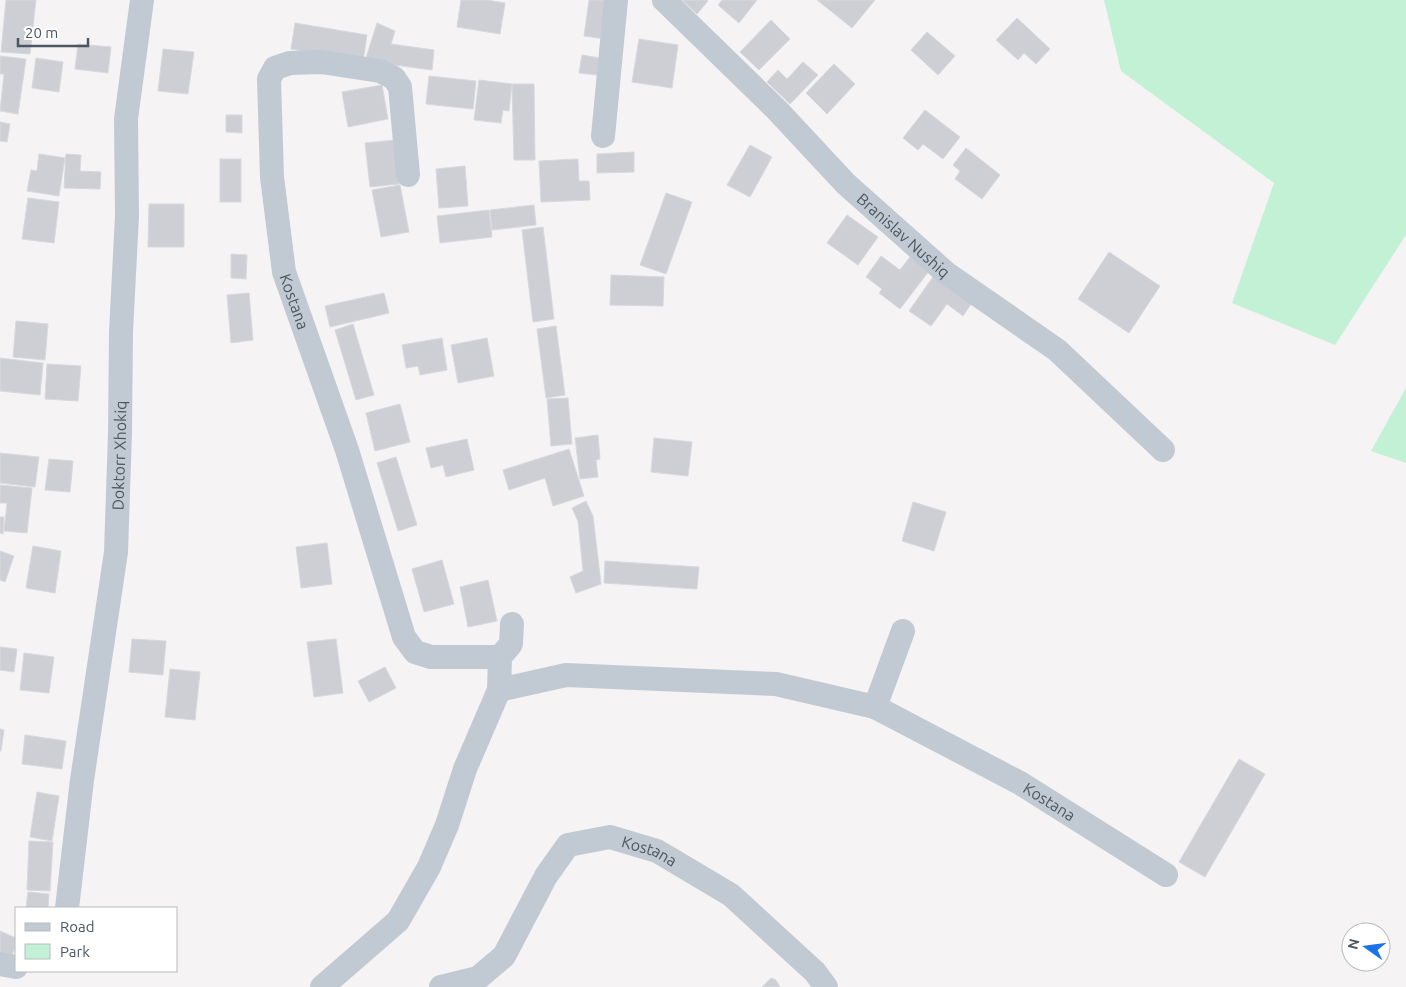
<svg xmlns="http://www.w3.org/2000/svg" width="1406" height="987" font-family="Ubuntu,sans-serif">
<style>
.green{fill:#c3f1d5}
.building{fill:#cdcfd5;stroke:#d7d9de}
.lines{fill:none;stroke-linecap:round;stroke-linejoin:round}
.minor{stroke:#c1cad2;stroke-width:24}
.labels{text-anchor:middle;stroke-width:4;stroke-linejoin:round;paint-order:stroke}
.street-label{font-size:16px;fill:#4a5661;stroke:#fff}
</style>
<rect width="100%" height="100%" fill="#f5f3f3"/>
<g class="green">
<path d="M1104 0H1406V235L1335 345 1232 303 1274 183 1121 71Z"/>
<path d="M1406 388V463L1371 451Z"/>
</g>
<g class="building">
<path d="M6 0H36L30 54 1 52Z"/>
<path d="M461 0H487L505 3 500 34 457 27Z"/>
<path d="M589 0H608L605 39 584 36Z"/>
<path d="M682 0H707L708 1 697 14Z"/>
<path d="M722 0H757L739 23 718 5Z"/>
<path d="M817 0H875L852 28Z"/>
<path d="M1017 18 1050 49 1036 64 1024 53 1018 60 996 40Z"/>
<path d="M771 20 790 39 759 70 740 52Z"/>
<path d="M295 23 367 35 363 61 291 49Z"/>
<path d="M377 23 395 31 391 44 434 50 432 70 365 61Z"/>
<path d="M927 32 955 56 938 75 911 50Z"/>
<path d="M639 39 678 45 672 88 632 82Z"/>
<path d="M78 44 111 47 108 73 75 69Z"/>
<path d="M163 49 194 52 188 94 158 91Z"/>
<path d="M582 55 600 58 597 75 579 73Z"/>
<path d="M0 56 26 59 18 114 0 111 4 74H0Z"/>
<path d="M36 58 63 62 59 92 32 88Z"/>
<path d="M803 62 818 75 790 104 767 82 778 70 787 79Z"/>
<path d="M834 64 855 84 827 114 806 93Z"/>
<path d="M429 76 476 81 473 109 426 104Z"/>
<path d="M479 80 512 84 509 111 503 110 501 123 474 120Z"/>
<path d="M512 84H534L535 160H514Z"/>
<path d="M382 85 388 119 348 127 342 92Z"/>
<path d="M925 110 960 137 943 159 923 144 918 150 903 138Z"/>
<path d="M226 115H242V133L226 132Z"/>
<path d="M0 122 10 124 7 142 0 141Z"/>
<path d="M395 140 399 184 370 187 365 143Z"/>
<path d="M750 145 772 157 750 197 727 185Z"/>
<path d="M966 148 1000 175 982 199 955 179 960 171 953 165Z"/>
<path d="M634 152V172L597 173V154Z"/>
<path d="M39 154 65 158 59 196 27 191 31 170 37 171Z"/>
<path d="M66 154 81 155 80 171 101 172 100 189 64 188Z"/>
<rect x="220" y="159" width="21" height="43"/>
<path d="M578 159 579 181H589L590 200 541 202 539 161Z"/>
<path d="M465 166 468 206 439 208 436 169Z"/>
<path d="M400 185 409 232 381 237 372 190Z"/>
<path d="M666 193 692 202 666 274 640 265Z"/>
<path d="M28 198 59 202 54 243 22 239Z"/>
<path d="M149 204H184V247H148Z"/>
<path d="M534 205 536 225 492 230 490 210Z"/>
<path d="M489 210 492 237 440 243 437 216Z"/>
<path d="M847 215 878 237 858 265 827 243Z"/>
<path d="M543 227 554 319 533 322 522 230Z"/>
<path d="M1109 252 1160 286 1129 333 1078 299Z"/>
<path d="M231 254 247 255 246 279 231 278Z"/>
<path d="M881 256 900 270 910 257 929 271 900 309 879 293 882 289 866 277Z"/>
<path d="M935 274 973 301 963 316 947 304 931 326 909 311Z"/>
<path d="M611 275 664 277 663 306 610 305Z"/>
<path d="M249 293 253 340 231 343 227 295Z"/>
<path d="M384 293 389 313 330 327 325 306Z"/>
<path d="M16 321 48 324 45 360 13 357Z"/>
<path d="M353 324 374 395 356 400 335 330Z"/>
<path d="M556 326 565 395 546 398 537 329Z"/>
<path d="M442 338 447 370 420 375 418 366 406 368 402 345Z"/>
<path d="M487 338 494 376 458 383 451 345Z"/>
<path d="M0 358 43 363 40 395 0 391Z"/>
<path d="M47 364 81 366 78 401 45 399Z"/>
<path d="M568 398 572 444 551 446 547 399Z"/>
<path d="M400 404 410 442 375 451 366 413Z"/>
<path d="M598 435 600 459 596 460 598 477 580 479 575 438Z"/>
<path d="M654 438 692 442 688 476 651 472Z"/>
<path d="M467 439 474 470 446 477 443 465 431 468 426 448Z"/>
<path d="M569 449 584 496 553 506 545 478 509 490 503 470Z"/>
<path d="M0 453 39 457 35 487 0 483Z"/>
<path d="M396 457 417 525 398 531 377 463Z"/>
<path d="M49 459 73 461 70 492 45 490Z"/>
<path d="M0 485 32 488 27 533 4 531 7 503H0Z"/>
<path d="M586 501 593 516 601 584 576 593 570 577 583 571 578 521 572 508Z"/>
<path d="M913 502 946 512 934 551 902 541Z"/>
<path d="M0 517H4L3 534 0 533Z"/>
<path d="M327 543 332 584 301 588 296 547Z"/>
<path d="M33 546 61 551 55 593 26 588Z"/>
<path d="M0 551 14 556 5 582 0 580Z"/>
<path d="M442 560 454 604 424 612 412 569Z"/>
<path d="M605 561 699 567 697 589 604 583Z"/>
<path d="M488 580 497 621 468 627 460 587Z"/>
<path d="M132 639 166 641 163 675 129 672Z"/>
<path d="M336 639 343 693 314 697 307 642Z"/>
<path d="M0 647 17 649 14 672 0 670Z"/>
<path d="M24 653 54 657 49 693 20 690Z"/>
<path d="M385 667 396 688 369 702 358 681Z"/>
<path d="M170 669 200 672 195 720 165 717Z"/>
<path d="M0 729 4 730 1 751H0Z"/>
<path d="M25 735 66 741 62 769 22 764Z"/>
<path d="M1239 759 1265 774 1205 877 1179 862Z"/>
<path d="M37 792 59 796 52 841 30 837Z"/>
<path d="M29 841 53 842 50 891 27 890Z"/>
<path d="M28 892 49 894 48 908H26Z"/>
<path d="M0 931 16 938V945L11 958 0 953Z"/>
<path d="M771 978 776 980 780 987H762Z"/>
</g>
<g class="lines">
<g class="minor">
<path id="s1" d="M664 0 777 110 846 184 946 273 1057 350 1163 450"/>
<path d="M603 136 616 0"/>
<path id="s2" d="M408 175 400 87 394 78 380 71 321 62 290 63 275 68 269 79 272 177 284 272 347 450 404 637 415 652 431 657H500"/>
<path id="s3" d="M499 690 566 675 776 684 875 707 1020 783 1166 875"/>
<path d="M875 707 903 631"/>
<path id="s4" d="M67 908 82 780 116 552 120 433 121 332 127 216 126 119 142 0"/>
<path d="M0 964 16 967"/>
<path d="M322 987 398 921 429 867 447 825 465 769 499 690 500 657 511 644 512 624"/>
<path id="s5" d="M441 987 478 978 504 956 546 876 568 845 610 837 657 851 731 895 815 972 826 987"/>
</g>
</g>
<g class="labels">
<g class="street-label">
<text dy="6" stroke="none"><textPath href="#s1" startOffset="336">Branislav Nushiq</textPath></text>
<text dy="6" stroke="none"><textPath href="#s2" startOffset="459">Kostana</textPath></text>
<text dy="6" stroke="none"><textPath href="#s4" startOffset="456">Doktorr Xhokiq</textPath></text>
<text dy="6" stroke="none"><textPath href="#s3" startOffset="579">Kostana</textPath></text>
<text dy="6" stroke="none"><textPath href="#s5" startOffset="285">Kostana</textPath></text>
</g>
</g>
<rect x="15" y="907" width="162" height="65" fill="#ffffff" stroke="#b7bbc0"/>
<rect x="25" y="923" width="25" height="8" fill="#c1cad2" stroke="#b7bbc0"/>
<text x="60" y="932" font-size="15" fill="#4a5661">Road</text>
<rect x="25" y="944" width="25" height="15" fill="#c3f1d5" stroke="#b7bbc0"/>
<text x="60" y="957" font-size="15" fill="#4a5661">Park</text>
<g transform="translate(1366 947) rotate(284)"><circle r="24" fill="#ffffff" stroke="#b7bbc0"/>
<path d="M0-4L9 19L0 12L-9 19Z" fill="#1a73e8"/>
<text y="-8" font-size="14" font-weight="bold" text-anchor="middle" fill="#4a5661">N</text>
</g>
<path d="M18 38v8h70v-8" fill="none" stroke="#4a5661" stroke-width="2.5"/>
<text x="25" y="38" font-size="15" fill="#4a5661" stroke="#ffffff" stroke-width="4" paint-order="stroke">20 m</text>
</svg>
